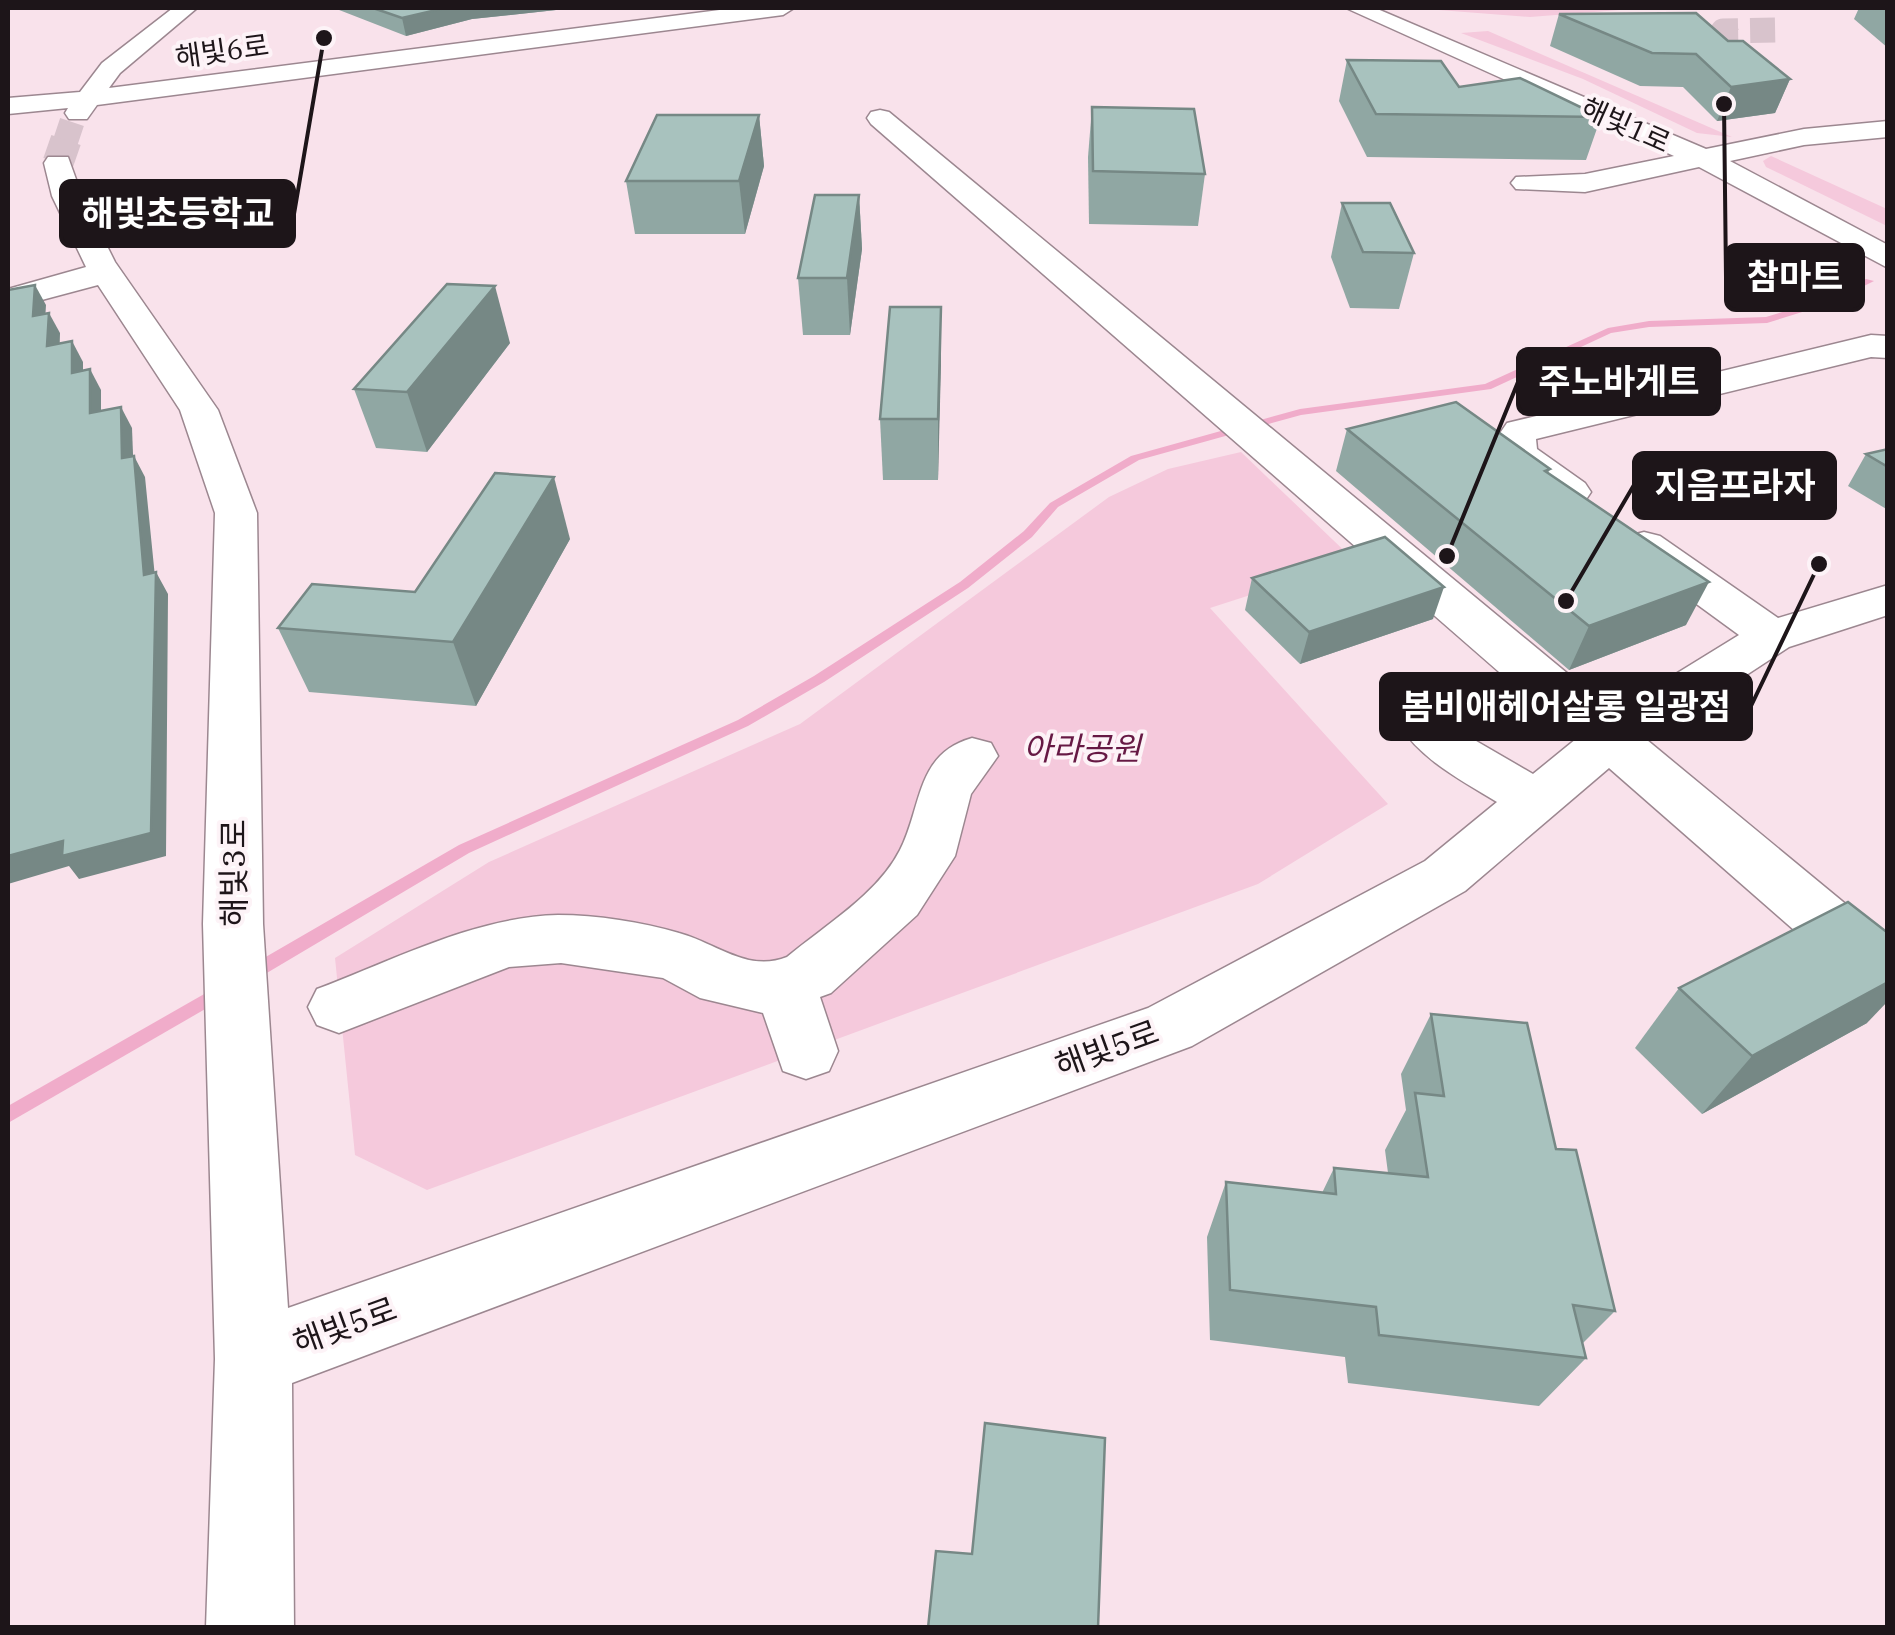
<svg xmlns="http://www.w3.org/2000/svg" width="1895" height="1635" font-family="'IBM Plex Serif','Noto Sans KR',serif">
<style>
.green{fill:#f5c9dc}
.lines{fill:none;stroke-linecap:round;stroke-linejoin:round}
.stream{fill:#f0acca;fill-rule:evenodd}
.minor-tunnel-far1{stroke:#d8c3cc;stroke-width:25;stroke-dasharray:25 12;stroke-linecap:butt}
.minor-tunnel{stroke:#d8c3cc;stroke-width:31;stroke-dasharray:31 15;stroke-linecap:butt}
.minor-casing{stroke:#9c8790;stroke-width:3}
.minor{fill:#fff;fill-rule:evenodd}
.wall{fill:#90a7a3}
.shaded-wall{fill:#768885}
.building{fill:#a8c2be;stroke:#768885;stroke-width:2.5}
.labels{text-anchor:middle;stroke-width:8;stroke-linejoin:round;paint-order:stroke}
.far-street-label{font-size:28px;fill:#1d1519;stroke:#fdf3f7}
.park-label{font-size:32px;font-style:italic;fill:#661944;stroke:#fdf3f7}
.street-label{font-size:32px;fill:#1d1519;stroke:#fdf3f7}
.leader{fill:none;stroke:#1d1519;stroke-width:4}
.callout-dot{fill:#1d1519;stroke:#fdf3f7;stroke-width:4}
.callout{fill:#1d1519;stroke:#1d1519;stroke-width:4}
.callout-label{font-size:35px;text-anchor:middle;font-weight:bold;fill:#fff}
</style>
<rect width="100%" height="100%" fill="#f9e2eb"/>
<g class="green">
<path d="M1413 8H1645L1530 17Z"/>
<path d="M1488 31 1732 137 1697 133 1583 79 1461 33Z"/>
<path d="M1771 156 1887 209V226L1766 167 1763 161Z"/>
<path d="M1241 452 1355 561 1210 608 1388 804 1258 884 427 1190 355 1155 335 958 489 862 800 724 1109 497 1168 469Z"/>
</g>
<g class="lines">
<g class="stream">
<path d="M1866 279 1874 281 1828 304 1767 323 1649 327 1611 333 1491 389 1301 415 1139 460 1058 507 1032 537 968 588 824 682 748 726 469 853 255 980 249 982 243 980 241 975 243 970 459 845 738 720 814 676 960 582 1024 531 1050 503 1131 456 1300 409 1485 384 1608 328 1649 321 1766 317 1822 300Z"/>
<path d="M220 985 226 987 228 992 226 997 8 1123V1106Z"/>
</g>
<g class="minor-tunnel-far1">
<path d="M1730 38 1723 31 1778 30"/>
<path d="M65 143 72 122"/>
</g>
<path class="minor-tunnel" d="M58 163 66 140"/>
<g class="minor-casing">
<g id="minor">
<path d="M173 8H197L120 73 109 88 735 8H794L783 15 97 105 87 119H69L65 113 68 108 8 114V98L80 92 102 63Z"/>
<path d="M1346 8H1375L1706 149 1804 129 1888 121V137L1804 145 1730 161 1888 245V268L1699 167 1585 192 1516 189 1511 183 1516 177 1585 174 1674 156Z"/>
<path d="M880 110 889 112 1614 712 1739 635 1628 554 1622 545 1628 536 1644 532 1660 536 1778 618 1888 585V615L1789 647 1647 740 1888 939V1000L1866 993 1609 768 1465 891 1192 1046 292 1383 294 1628H206L215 1359 203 924 215 513 180 410 98 285 8 309V289L86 267 52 196 44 163 48 157H68L82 196 115 262 218 410 257 513 263 924 288 1308 1148 1008 1425 861 1497 802C1461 780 1421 760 1398 723L1406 711 1424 706 1442 711 1471 738 1533 774 1576 739 871 124 867 118 871 112Z"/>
<path d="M1871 335 1888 336V358L1871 357 1536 439 1537 449 1585 483 1591 492 1585 501C1551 509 1505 473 1494 442L1507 423Z"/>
<path d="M972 738 991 743 998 756 971 794 955 856 917 915 831 993 820 997 838 1051 829 1071 806 1079 783 1071 763 1013 700 998 663 978 561 963 509 967 339 1033 317 1025 308 1007 317 989C394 960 475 917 558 915 597 915 642 922 679 933 716 943 748 973 787 957 824 926 878 894 900 850 922 808 915 754 972 738Z"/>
</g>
</g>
<use href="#minor" class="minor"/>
</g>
<g class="wall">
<path d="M334 8H555L556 10 472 19 406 36Z"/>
<path d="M1859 8H1888V48L1854 19Z"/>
<path d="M1559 14 1728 41 1790 79 1775 113 1717 121 1683 87 1640 86 1550 46Z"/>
<path d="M1347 60 1459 87 1601 117 1586 160 1367 157 1339 101Z"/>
<path d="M1092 107 1205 174 1198 226 1089 224 1088 157Z"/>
<path d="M759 115 764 166 745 234H635L626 181Z"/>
<path d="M859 195 862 249 850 335H803L798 278Z"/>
<path d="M1342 203 1414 253 1399 309 1350 308 1331 257Z"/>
<path d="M941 307 938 480H883L880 419Z"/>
<path d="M510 343 427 452 376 448 354 389Z"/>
<path d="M1347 429 1550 469 1548 473 1686 625 1569 670 1336 471Z"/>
<path d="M1888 449V510L1848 486 1866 454Z"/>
<path d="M570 539 476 706 309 692 278 628 415 592Z"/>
<path d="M1252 578 1433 619 1300 664 1245 610Z"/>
<path d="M1679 988 1867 1023 1702 1114 1635 1048Z"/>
<path d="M1431 1014 1556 1149 1615 1311 1582 1344 1586 1358 1539 1406 1348 1383 1345 1357 1210 1340 1207 1237 1226 1182 1322 1193 1334 1168 1388 1173 1385 1150 1406 1110 1401 1074Z"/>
</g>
<g class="shaded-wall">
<path d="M445 8H555L556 10 472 19 406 36 402 18Z"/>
<path d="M1790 79 1775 113 1717 121 1731 87Z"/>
<path d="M759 115 764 166 745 234 739 181Z"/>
<path d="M859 195 862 249 850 335 847 278Z"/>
<path d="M35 285 46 305 44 336 33 316Z"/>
<path d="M495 286 510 343 427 452 407 392Z"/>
<path d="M941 307V365L938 480V419Z"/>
<path d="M49 313 60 333 59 366 47 346Z"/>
<path d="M72 341 83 362V394L72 373Z"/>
<path d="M90 369 101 390V434L90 413Z"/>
<path d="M121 407 132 428 134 480 122 458Z"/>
<path d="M134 456 145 477 156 587V572L168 594 166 856 79 879 69 866 8 884V856L144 575Z"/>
<path d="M554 477 570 539 476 706 453 642Z"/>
<path d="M1709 582 1686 625 1569 670 1589 626Z"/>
<path d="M1444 587 1433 619 1300 664 1309 632Z"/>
<path d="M1888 982V1001L1867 1023 1702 1114 1752 1056Z"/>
</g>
<g class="building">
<path d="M373 8H445L402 18Z"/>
<path d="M1696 13 1728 41H1743L1790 79 1731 87 1696 54 1652 53 1559 14Z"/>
<path d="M1347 60 1441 61 1459 87 1520 78 1601 117 1376 114Z"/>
<path d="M1092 107 1194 109 1205 174 1093 171Z"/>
<path d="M657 115H759L739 181H626Z"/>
<path d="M815 195H859L847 278H798Z"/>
<path d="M1342 203H1390L1414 253 1363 252Z"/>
<path d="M447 284 495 286 407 392 354 389Z"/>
<path d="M35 285 33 316 49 313 47 346 72 341V373L90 369V413L121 407 122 458 134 456 144 575 156 572 151 833 62 856 63 841 8 856V290Z"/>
<path d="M890 307H941L938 419H880Z"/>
<path d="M1456 402 1550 469 1545 471 1709 582 1589 626 1347 429Z"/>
<path d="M1888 449V467L1866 454Z"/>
<path d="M495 473 554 477 453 642 278 628 312 584 415 592Z"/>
<path d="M1385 537 1444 587 1309 632 1252 578Z"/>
<path d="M1848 902 1888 933V982L1752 1056 1679 988Z"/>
<path d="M1431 1014 1527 1023 1556 1149 1576 1150 1615 1311 1573 1305 1586 1358 1379 1335 1376 1307 1230 1290 1226 1182 1336 1194 1334 1168 1428 1177 1415 1093 1444 1096Z"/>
<path d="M985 1423 1105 1438 1098 1628H928L936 1551 972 1554Z"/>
</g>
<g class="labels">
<g class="far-street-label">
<text transform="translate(222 51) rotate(-8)" y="10">해빛6로</text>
<text transform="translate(1626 125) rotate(24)" y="10">해빛1로</text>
</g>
<g class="park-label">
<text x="1082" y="760">아라공원</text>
</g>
<g class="street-label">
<text transform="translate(234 873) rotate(-90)" y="11">해빛3로</text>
<text transform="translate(1107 1049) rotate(-20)" y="11">해빛5로</text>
<text transform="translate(345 1326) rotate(-20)" y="11">해빛5로</text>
</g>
</g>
<path class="leader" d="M324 38L294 214M1724 104L1726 277M1447 556L1518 382M1566 601L1634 485M1819 564L1751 706"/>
<g class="callout-dot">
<circle cx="324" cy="38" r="10"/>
<circle cx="1724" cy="104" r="10"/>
<circle cx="1447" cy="556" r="10"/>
<circle cx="1566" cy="601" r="10"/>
<circle cx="1819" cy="564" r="10"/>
</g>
<g class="callout">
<rect x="61" y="181" width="233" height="65" rx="10"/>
<rect x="1726" y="245" width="137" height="65" rx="10"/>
<rect x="1518" y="349" width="201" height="65" rx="10"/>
<rect x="1634" y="453" width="201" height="65" rx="10"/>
<rect x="1381" y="674" width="370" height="65" rx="10"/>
</g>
<g class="callout-label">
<text x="178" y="226">해빛초등학교</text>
<text x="1795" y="289">참마트</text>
<text x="1619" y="394">주노바게트</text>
<text x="1735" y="498">지음프라자</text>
<text x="1566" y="719">봄비애헤어살롱 일광점</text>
</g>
<rect width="1895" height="1635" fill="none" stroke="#1d1519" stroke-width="20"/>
</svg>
